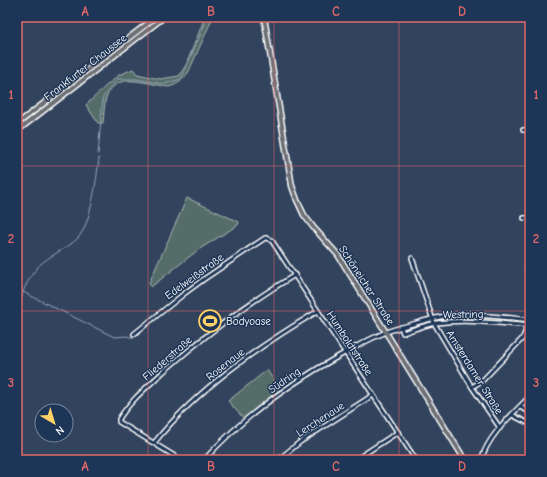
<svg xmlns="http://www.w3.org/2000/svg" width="547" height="477" font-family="'Comic Neue',sans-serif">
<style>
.green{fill:#546d69;stroke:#aab6b4}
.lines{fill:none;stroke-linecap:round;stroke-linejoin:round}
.stream{stroke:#92a7bd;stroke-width:1}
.minor-casing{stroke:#fff;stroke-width:6}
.major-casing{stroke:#fff;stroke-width:7}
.minor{stroke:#1d3557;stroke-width:3}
.major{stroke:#6c6f75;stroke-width:4}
.grid{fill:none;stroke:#e26868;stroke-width:1;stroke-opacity:0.55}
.labels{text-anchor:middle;stroke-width:3;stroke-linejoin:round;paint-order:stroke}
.street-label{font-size:11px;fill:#fff;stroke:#1d3557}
.poi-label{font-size:11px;fill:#fff;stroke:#1d3557;text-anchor:start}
.neatline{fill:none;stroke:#e26868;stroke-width:1.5}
.grid-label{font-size:13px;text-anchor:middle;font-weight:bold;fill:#e26868}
</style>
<rect width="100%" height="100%" fill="#32435d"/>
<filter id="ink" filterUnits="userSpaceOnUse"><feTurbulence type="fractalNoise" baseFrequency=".025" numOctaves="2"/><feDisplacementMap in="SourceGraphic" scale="8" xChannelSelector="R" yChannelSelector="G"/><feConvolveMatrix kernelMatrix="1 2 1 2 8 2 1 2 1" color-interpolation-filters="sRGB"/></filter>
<g filter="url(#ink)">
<g class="green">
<path d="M205 17H213L189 71C184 80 178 85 168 87 157 85 131 78 121 82 114 84 108 92 106 98 104 106 104 115 103 123H98L86 105 109 83 119 75 133 69 137 74 160 79 179 76 186 65Z"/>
<path d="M187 198 239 222 238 225 198 250 151 287 149 283Z"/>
<path d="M470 315 526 321V325L469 319 443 321 442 318Z"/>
<path d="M267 370 280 390 244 419 228 401Z"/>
</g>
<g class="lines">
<g class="stream">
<path d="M98 154 103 97 117 79H136L164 84 181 79 208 17"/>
<path d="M23 292 108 334 115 337 127 336 133 338"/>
<path d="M17 321C21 309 20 296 26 285 30 277 36 268 42 263 54 253 68 248 78 238 91 224 97 177 99 158"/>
</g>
<g class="minor-casing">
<g id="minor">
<path d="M523 130H530"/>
<path d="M524 218H530"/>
<path d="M412 258 434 323 472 387 500 428"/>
<path d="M527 266H530"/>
<path d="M401 327 403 333C414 329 425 325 436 323 467 319 499 323 530 326"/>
<path d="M134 334 185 293 204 279 265 238H268L272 241 416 460"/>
<path d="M472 387 483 380 521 340C526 334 527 328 527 320"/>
<path d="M520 407 530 412"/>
<path d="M512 415 530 424"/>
<path d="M154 443C198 388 258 347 318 311"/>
<path d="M181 460 119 422V419C130 401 147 387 163 372 204 336 247 303 295 275"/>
<path d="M204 460C242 418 290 383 341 355 355 347 369 339 384 333 393 329 403 327 413 324 423 321 434 318 445 316 474 313 502 317 530 320"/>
<path d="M278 460 300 442 373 395"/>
<path d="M355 460 398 432"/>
<path d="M481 460C489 434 512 415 530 396"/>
</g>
</g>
<g class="major-casing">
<g id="major">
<path d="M264 17 292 186 297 200 304 215 313 227 338 255 465 460"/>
<path d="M17 124 156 17"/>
<path d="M17 131 164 17"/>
</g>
</g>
<use href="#minor" class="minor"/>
<use href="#major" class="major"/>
</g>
</g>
<path class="grid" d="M148 17V460M274 17V460M399 17V460M17 166H530M17 311H530"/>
<defs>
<g id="stadium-ring" transform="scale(1.15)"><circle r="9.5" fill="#1d3557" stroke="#ffd166" stroke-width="1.5"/><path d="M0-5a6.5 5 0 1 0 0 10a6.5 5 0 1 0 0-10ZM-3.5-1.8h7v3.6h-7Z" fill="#ffd166"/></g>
</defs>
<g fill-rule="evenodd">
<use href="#stadium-ring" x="210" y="321"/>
</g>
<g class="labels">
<g class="street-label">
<text transform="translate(85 67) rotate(-38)" y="4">Frankfurter Chaussee</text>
<text transform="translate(194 276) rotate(-36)" y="4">Edelweißstraße</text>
<text transform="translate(367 285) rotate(57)" y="4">Schöneicher Straße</text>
<text transform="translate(463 314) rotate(-1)" y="4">Westring</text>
<text transform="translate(350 343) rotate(57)" y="4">Humboldtstraße</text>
<text transform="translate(167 358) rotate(-41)" y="4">Fliederstraße</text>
<text transform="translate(225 364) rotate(-38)" y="4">Rosenaue</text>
<text transform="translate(475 372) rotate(58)" y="4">Amsterdamer Straße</text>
<text transform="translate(284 380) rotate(-35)" y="4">Südring</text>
<text transform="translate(320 419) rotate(-33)" y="4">Lerchenaue</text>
</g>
<g class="poi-label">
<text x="226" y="325">Bodyoase</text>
</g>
</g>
<rect width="547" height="477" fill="none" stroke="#1d3557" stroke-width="44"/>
<g transform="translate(54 423) rotate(142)"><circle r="19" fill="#1d3557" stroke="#77869a"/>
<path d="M0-3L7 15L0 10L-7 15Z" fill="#ffd166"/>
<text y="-6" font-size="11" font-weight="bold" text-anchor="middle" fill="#ffffff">N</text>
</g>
<rect x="22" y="22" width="503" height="433" class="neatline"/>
<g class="grid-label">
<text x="85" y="16">A</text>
<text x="211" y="16">B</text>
<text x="336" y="16">C</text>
<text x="462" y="16">D</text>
<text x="11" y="99">1</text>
<text x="536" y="99">1</text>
<text x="11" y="243">2</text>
<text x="536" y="243">2</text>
<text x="11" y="387">3</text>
<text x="536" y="387">3</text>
<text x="85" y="471">A</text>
<text x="211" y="471">B</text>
<text x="336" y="471">C</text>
<text x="462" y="471">D</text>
</g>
</svg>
